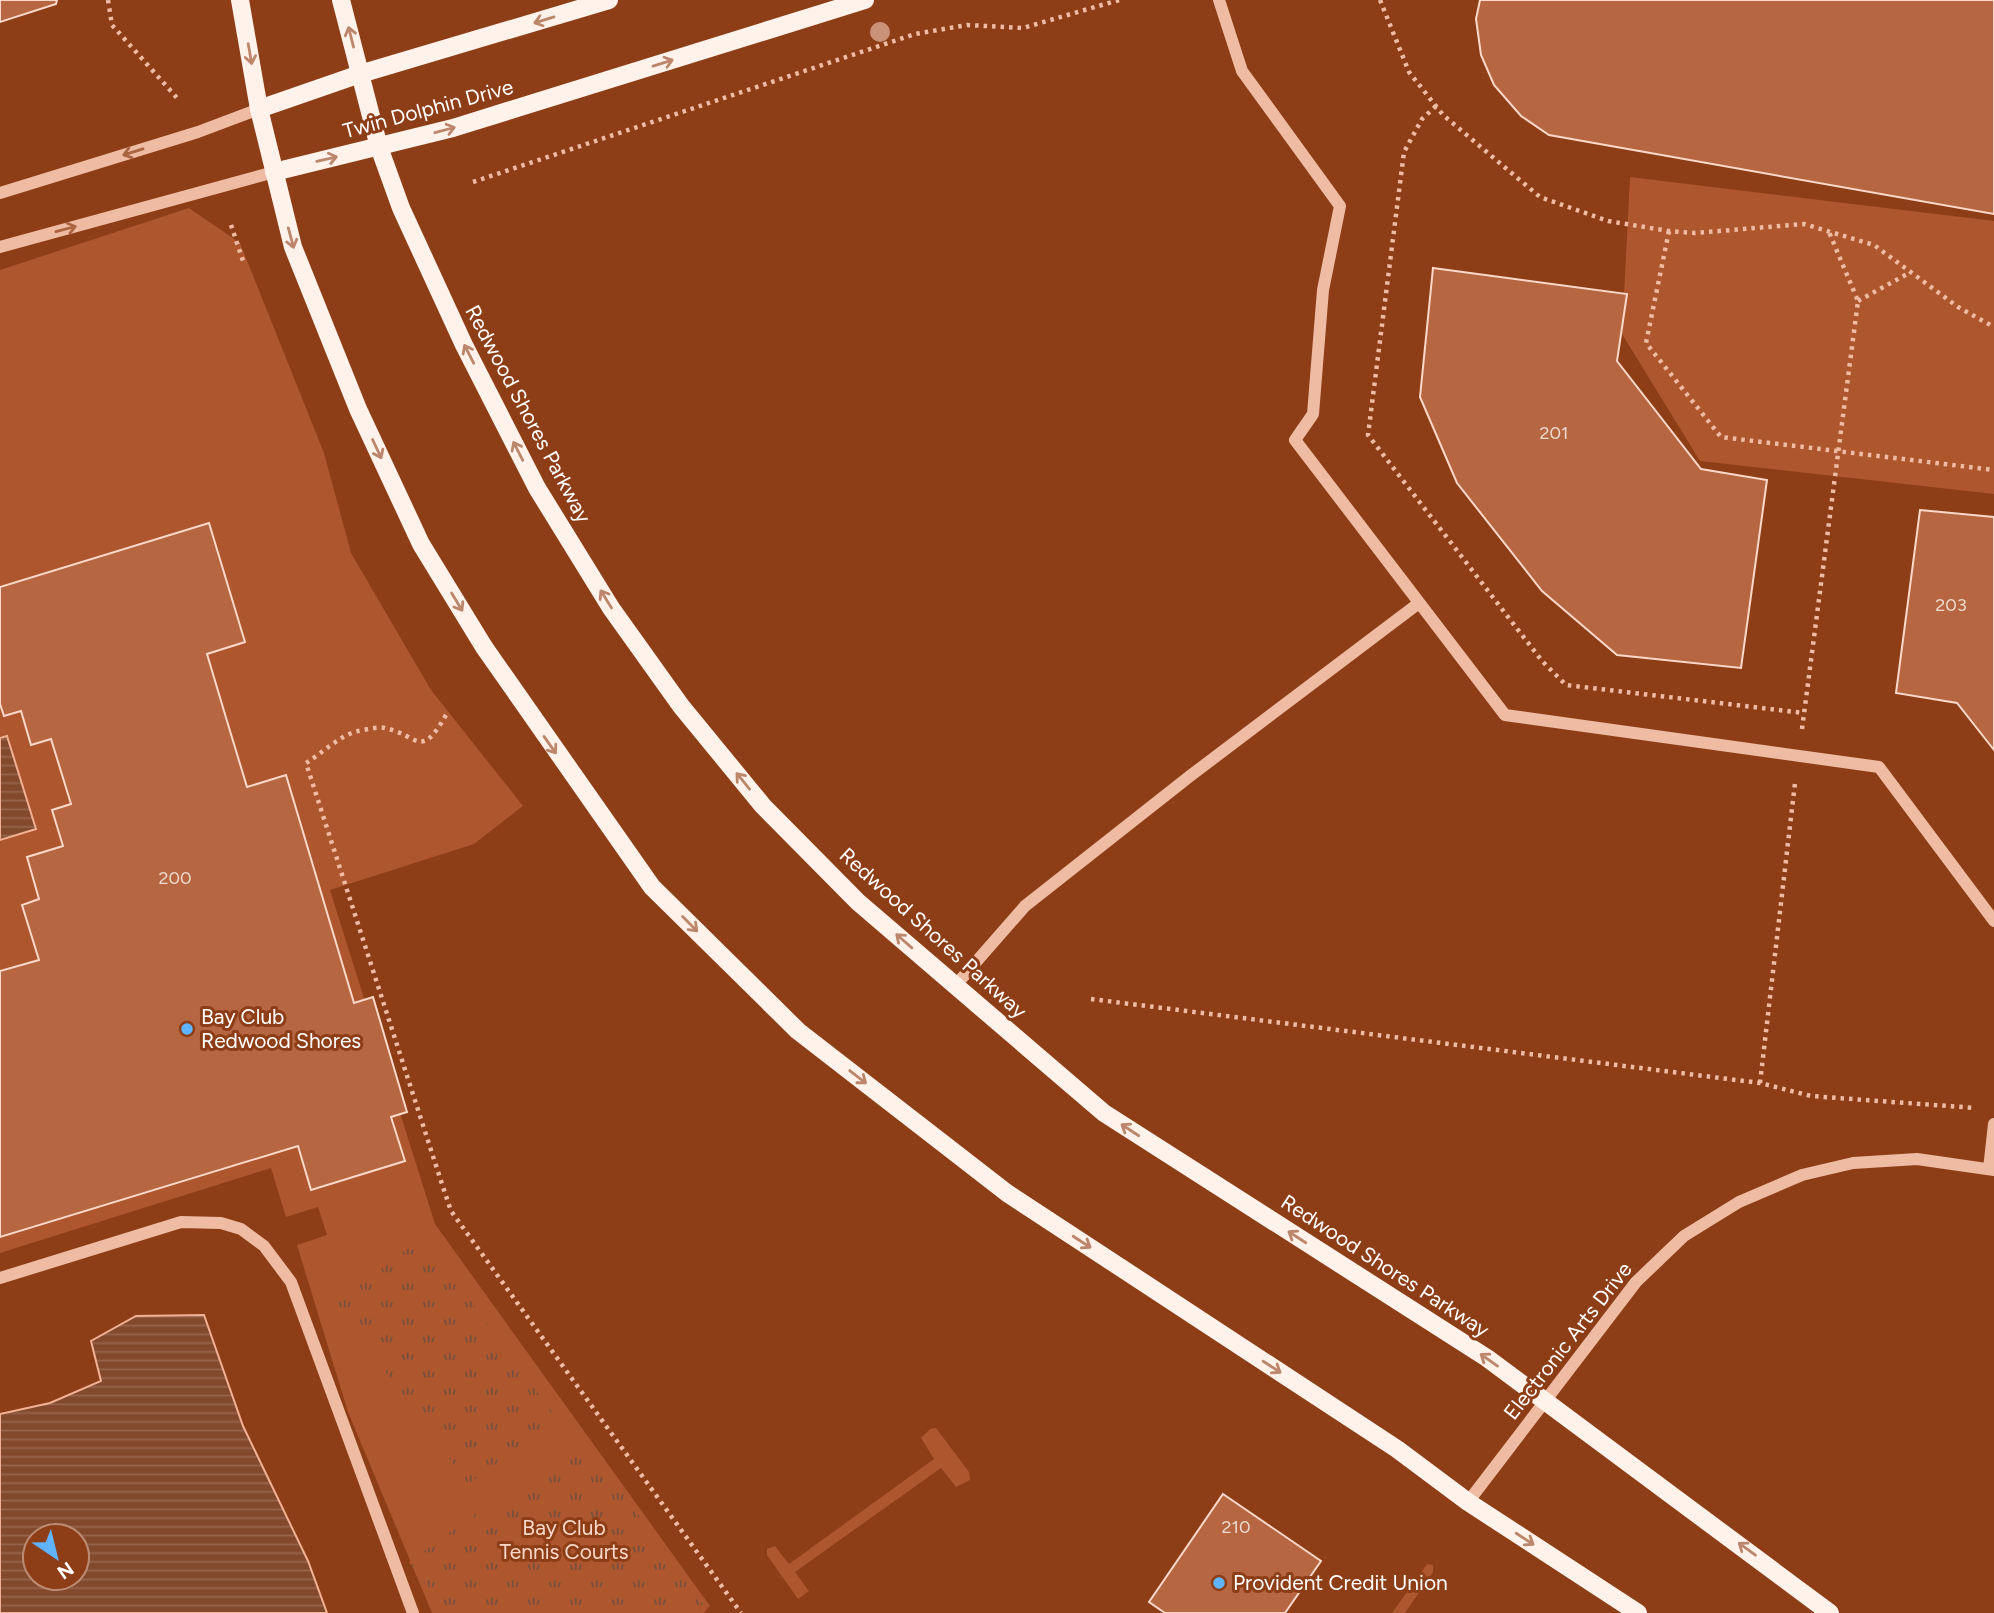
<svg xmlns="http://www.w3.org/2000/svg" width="1994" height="1613" font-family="Figtree,sans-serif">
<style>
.grass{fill:#ae562e}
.park{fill:url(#park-tufts)}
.water{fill:url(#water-rules);stroke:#f2b195;stroke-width:2;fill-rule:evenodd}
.building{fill:#b66640;stroke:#fbd8c9;stroke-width:2}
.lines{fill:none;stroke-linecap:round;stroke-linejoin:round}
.path{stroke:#efbba2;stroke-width:4.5;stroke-dasharray:3.5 5;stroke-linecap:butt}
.minor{stroke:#efbba2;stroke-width:12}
.major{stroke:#fff2ea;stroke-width:18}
.tree{fill:#ca9379}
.oneway{stroke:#bb866b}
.oneway2{stroke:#aa6441}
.poi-dot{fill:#60b3ff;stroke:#8d3e17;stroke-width:2.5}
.labels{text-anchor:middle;stroke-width:6;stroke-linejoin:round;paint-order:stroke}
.number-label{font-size:18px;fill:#edd9cf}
.street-label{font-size:21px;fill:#fff;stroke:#8d3e17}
.poi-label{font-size:21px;fill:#fff;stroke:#8d3e17;text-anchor:start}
.park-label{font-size:21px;fill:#fbd8c9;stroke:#8d3e17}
</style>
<defs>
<pattern id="park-tufts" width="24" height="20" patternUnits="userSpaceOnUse" patternTransform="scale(1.75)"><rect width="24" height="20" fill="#ae562e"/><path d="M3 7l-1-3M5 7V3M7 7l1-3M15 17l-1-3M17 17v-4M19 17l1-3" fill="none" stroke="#78503e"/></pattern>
<pattern id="water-rules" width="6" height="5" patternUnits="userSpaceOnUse" patternTransform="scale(1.75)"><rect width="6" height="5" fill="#83492c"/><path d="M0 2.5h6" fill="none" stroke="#96644c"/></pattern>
</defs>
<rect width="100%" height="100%" fill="#8d3e17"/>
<g class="grass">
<path d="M1630 177 1994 221V494L1700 461 1622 334Z"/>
<path d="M189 208 240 243 324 453 351 553 431 690 523 806 474 844 330 890 435 1224 710 1606 703 1613H432L348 1412 297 1245 327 1235 318 1207 286 1217 271 1168 0 1253V270Z"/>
<path d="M936 1428 969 1472 970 1480 956 1487 941 1468 795 1572 809 1591 798 1599 767 1555V1549L775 1546 789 1564 934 1459 921 1438 930 1429Z"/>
<path d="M1427 1564 1433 1565V1572L1405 1613H1392Z"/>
</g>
<g class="park">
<path d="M424 1237 557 1419 468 1484 335 1303Z"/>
<path d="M582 1437 707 1610 703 1613H446L409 1562Z"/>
</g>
<g class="water">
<path d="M7 736 36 829 0 840V738Z"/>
<path d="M204 1315 243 1426 308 1561 327 1613H0V1414L50 1403 101 1381 91 1341 136 1316ZM77 1536V1578H35V1536Z"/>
</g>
<g class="building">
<path d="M0 0H57L56 4 0 22Z"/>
<path d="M1480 0H1994V214L1549 135 1521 116 1494 85 1481 55 1476 19Z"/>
<path d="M1433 268 1627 294 1617 361 1701 469 1767 480 1741 668 1617 655 1542 591 1457 483 1420 397Z"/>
<path d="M1920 510 1994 517V750L1957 703 1896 693Z"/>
<path d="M209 523 245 642 207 654 227 721 247 787 286 775 354 1003 373 997 407 1112 391 1117 405 1161 311 1190 298 1146 0 1237V971L39 960 22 905 39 899 27 857 63 846 52 810 71 804 51 739 31 745 21 711 4 716 0 704V587Z"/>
<path d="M1223 1494 1321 1561 1285 1613H1165L1149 1602Z"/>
</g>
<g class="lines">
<g class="path">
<path d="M108 0 112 25 178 99"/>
<path d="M1380 0 1409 72 1443 115 1540 197 1608 221 1669 231 1695 233 1804 224 1874 245 1958 307 1994 327"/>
<path d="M1436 106 1422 119 1404 152 1368 435 1542 661 1566 685 1804 713"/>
<path d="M473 182 915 34 967 25 1023 28 1119 0"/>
<path d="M231 225 244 264"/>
<path d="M1669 231 1646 343 1721 437 1994 470"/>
<path d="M1858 301 1909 273"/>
<path d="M446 715C420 760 420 736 385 728 378 726 365 730 358 731 340 735 321 754 306 763L441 1181 451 1211 741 1613"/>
<path d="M1802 729 1858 301 1829 232"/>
<path d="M1091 999 1760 1083 1811 1096 1975 1108"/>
<path d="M1760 1083 1795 783"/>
</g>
<g class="minor">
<path d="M1219 0 1242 71 1340 206 1323 290 1313 414 1295 440 1505 715 1879 767 1994 921"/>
<path d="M0 193 198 132 259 109"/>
<path d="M0 247 274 172"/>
<path d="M955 986 1025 906 1190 776 1419 603"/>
<path d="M1989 1169 1994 1124"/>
<path d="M0 1278 181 1222 221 1223 241 1229 264 1246 291 1282 413 1613"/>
<path d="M1468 1502 1636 1282 1684 1236 1739 1202 1802 1175 1853 1163 1917 1159 1994 1170"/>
</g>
<g class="major">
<path d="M240 0 259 109 293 247 358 409 421 544 484 647 652 887 798 1031 1007 1193 1397 1449 1468 1502 1638 1613"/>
<path d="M341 0 379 147 401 208 464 345 537 488 611 608 681 706 763 806 858 902 1104 1113 1487 1358 1830 1613"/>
<path d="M259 109 360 74 609 0"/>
<path d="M274 172 453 128 865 0"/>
</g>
</g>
<circle class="tree" cx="880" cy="32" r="10"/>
<defs><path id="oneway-shaft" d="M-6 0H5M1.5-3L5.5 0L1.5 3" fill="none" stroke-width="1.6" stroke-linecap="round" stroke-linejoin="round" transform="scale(1.75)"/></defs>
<g class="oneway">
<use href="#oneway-shaft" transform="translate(544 20) rotate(163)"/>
<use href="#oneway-shaft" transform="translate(351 37) rotate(-104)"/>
<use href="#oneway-shaft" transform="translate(250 54) rotate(80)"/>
<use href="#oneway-shaft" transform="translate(663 63) rotate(-17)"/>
<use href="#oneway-shaft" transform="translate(445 130) rotate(-15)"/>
<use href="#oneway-shaft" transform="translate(327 159) rotate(-13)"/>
<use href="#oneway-shaft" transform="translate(291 238) rotate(75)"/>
<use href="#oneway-shaft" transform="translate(469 354) rotate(-117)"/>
<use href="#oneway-shaft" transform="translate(377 449) rotate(65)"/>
<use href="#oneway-shaft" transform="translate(518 451) rotate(-117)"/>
<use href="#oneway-shaft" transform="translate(606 599) rotate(-122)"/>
<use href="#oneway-shaft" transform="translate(457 602) rotate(59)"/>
<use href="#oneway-shaft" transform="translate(550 745) rotate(55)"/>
<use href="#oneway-shaft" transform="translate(743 781) rotate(-129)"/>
<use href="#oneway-shaft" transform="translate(690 924) rotate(45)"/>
<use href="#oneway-shaft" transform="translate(904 941) rotate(-139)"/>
<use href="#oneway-shaft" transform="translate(858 1077) rotate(38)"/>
<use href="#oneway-shaft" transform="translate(1130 1130) rotate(-147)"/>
<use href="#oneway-shaft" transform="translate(1297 1237) rotate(-147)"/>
<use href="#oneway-shaft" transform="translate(1082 1242) rotate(33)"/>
<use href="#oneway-shaft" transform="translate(1489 1360) rotate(-145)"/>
<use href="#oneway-shaft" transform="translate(1272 1367) rotate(33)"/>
<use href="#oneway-shaft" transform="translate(1525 1539) rotate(33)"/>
<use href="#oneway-shaft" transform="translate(1747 1549) rotate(-144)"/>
</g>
<g class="oneway2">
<use href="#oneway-shaft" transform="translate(133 152) rotate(163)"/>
<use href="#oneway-shaft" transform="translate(66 229) rotate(-15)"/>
</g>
<g class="poi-dot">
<circle cx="187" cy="1029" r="7"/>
<circle cx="1219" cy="1583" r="7"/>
</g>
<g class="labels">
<g class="number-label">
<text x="1554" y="439">201</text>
<text x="1951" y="611">203</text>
<text x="175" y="884">200</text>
<text x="1236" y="1533">210</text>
</g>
<g class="street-label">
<text transform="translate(428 109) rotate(-15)" y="7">Twin Dolphin Drive</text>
<text transform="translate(528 414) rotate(62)" y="7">Redwood Shores Parkway</text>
<text transform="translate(933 933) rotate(42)" y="7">Redwood Shores Parkway</text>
<text transform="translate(1385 1266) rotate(33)" y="7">Redwood Shores Parkway</text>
<text transform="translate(1568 1341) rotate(-52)" y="7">Electronic Arts Drive</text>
</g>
<g class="poi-label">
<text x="201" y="1024">Bay Club<tspan x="201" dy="24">Redwood Shores</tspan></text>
<text x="1233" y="1590">Provident Credit Union</text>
</g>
<g class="park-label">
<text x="564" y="1535">Bay Club<tspan x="564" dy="24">Tennis Courts</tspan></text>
</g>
</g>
<g transform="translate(56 1557) rotate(145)"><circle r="33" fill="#8d3e17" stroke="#bb8b74" stroke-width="2"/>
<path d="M0-5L12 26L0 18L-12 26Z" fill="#60b3ff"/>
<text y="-10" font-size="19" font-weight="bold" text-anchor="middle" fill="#ffffff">N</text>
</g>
</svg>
